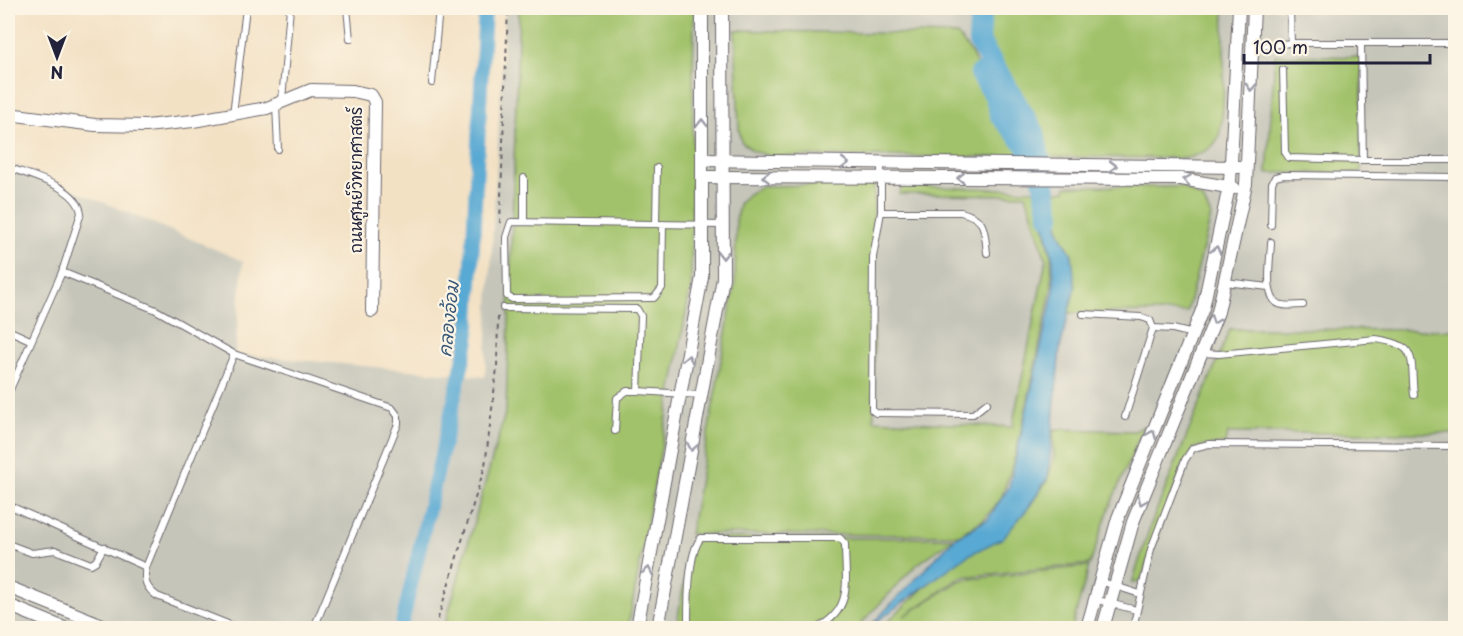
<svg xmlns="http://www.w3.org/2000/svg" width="1463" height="636" font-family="'Playpen Sans','Playpen Sans Thai',sans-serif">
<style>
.industrial{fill:#c5c5b9}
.green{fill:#a1c26b;stroke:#627253;stroke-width:1.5}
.water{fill:#58a9d3;stroke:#3d6687;stroke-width:1.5}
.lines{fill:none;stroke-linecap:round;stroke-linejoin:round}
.canal{stroke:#58a9d3;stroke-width:14}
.river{stroke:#58a9d3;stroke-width:22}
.service-casing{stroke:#6b656b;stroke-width:8}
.minor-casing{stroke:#6b656b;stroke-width:14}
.path{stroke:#6b656b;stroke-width:2;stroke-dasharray:4.5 4.5;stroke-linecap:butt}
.service{stroke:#fff;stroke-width:6}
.minor{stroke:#fff;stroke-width:12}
.oneway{stroke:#9c9ca7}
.labels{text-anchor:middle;stroke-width:4.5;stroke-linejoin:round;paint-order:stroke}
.street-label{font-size:16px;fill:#22223b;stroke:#fcf5e5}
.water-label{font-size:18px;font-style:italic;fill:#385878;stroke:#fcf5e5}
</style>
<rect width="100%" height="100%" fill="#fcf5e5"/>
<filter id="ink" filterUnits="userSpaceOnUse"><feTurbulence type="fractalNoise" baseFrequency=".0167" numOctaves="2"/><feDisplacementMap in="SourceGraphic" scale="12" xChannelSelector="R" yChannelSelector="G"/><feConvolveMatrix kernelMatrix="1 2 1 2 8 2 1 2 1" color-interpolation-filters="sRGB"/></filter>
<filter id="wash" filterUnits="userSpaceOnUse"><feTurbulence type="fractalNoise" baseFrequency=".008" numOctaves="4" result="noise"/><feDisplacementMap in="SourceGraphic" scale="24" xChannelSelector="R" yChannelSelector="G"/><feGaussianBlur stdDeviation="1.35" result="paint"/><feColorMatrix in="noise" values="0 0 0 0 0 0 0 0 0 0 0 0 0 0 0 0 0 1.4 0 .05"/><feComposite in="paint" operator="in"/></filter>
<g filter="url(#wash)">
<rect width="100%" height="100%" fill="#f3e1c4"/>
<path class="industrial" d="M505 8H1455V628H8V162L243 261 235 354 485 377Z"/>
<g class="green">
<path d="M519 8H694L691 286 628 628H444L506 410Z"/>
<path d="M987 8H1224C1223 36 1227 116 1218 138 1212 151 1200 153 1188 158L1048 157 1045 135 986 44Z"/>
<path d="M735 30 957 35 972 54 982 77 995 95 1001 116 1029 147 1026 157 769 156 753 151 741 141 739 129Z"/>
<path d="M1275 55 1362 57 1361 173H1267Z"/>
<path d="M874 184V420L1012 427 1046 260 1026 195 899 194 903 186 1036 190 1051 255 1052 286 1023 423 1013 464 1001 499 983 520 959 535 690 534 735 283 736 220 739 204 748 194 762 186Z"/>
<path d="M1066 186 1182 187 1203 199 1211 216 1187 312 1068 313 1072 255 1060 233 1052 192 1066 190Z"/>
<path d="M1230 329 1455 330V433H1228L1226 443 1195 448 1182 468 1140 582 1132 583 1151 524Z"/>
<path d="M1144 426 1110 506 1090 564 961 577 904 616 961 580 1089 566 1072 628H881L933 579 1029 507 1047 481 1054 457 1053 429 1135 431Z"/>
<path d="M692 538H954L915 566 857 628H676Z"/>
</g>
<path class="water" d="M1036 188H1054V209L1060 233 1072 255 1075 287 1060 348 1048 477 1029 507 1003 538 965 557 868 628 955 538 988 519 1009 487 1054 290 1053 260Z"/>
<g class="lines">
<path class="canal" d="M401 628 468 340 485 8"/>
<g class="river">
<path d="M981 8 979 42 1034 133 1050 216"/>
<path d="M981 74 995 95 1001 116 1031 149 1027 156"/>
</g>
</g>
</g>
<g filter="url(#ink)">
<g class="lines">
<g class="service-casing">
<g id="service">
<path d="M347 8 350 39"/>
<path d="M1290 8 1291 43"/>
<path d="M1361 43 1363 160H1456"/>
<path d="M1253 47 1291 43H1456"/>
<path d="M1283 70 1285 152 1289 158 1363 160"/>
<path d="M432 83 439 8"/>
<path d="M282 100 290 8"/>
<path d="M276 105 278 149"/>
<path d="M233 114 246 8"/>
<path d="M881 164V212L873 257 872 410 876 413 973 414 987 403"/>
<path d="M8 167C30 176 77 186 81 213L62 272"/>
<path d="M881 212H961C987 219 984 229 987 253"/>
<path d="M524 221V178"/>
<path d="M656 224 657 168"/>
<path d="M663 224 662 288 654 298 512 299 507 296 506 237 511 222 723 225"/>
<path d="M1271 225 1272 183 1275 177 1284 175 1456 177"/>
<path d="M1271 242C1271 256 1263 298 1279 304 1286 307 1296 305 1303 305"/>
<path d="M1225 282 1269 287"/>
<path d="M503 308 637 309 641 316 638 391 701 395"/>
<path d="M1083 314 1141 317 1150 320 1153 328 1125 417"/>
<path d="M1153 328 1173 329 1193 334"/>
<path d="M8 330 30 340"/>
<path d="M1202 353 1219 354 1376 339C1419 345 1410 357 1414 395"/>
<path d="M8 394 62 272 156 310 234 354 392 408 398 416V424L314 628"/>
<path d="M615 431 617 398 627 391H638"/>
<path d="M8 505 146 567 234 354"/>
<path d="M8 544 32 553 55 550 91 564 96 561 104 547"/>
<path d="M146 567C143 580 146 588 157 596L238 628"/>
<path d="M1100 581 1140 594"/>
<path d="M1094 599 1136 610"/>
<path d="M688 628C688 608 687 553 701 538H840L845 544C845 581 854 609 817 628"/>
<path d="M1133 628 1151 549 1185 460 1193 448 1209 444 1456 446"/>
</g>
</g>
<g class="minor-casing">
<g id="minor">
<path d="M8 114 95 125 146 126 193 121 267 108 311 90 353 91 371 95 375 102 372 311"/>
<path d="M702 160 1239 167"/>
<path d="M703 177 1181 179 1234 188"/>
<path d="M8 587 110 628"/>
<path d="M8 605 64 628"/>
<path d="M637 628 702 277V8"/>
<path d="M658 628 723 278 722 8"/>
<path d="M1087 628 1118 518 1203 308 1230 182 1239 8"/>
<path d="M1103 628 1133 522 1218 312 1246 184 1254 8"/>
</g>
</g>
<g class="path">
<path d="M500 223 508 8"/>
<path d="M435 628 485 466 497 368 498 316"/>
</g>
<use href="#service" class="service"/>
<use href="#minor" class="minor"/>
</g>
<defs><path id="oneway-chevron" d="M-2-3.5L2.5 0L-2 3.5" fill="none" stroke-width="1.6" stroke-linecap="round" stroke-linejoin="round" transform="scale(1.5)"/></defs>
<g class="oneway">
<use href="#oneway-chevron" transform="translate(1251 87) rotate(93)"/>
<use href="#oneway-chevron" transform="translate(702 123) rotate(-90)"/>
<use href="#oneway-chevron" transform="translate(845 163) rotate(1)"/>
<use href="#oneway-chevron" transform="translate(1113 166)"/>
<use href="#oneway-chevron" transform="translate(766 177) rotate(-179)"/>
<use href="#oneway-chevron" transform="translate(961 178) rotate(-180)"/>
<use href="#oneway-chevron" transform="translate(1187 180) rotate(-172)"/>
<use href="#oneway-chevron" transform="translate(1216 250) rotate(-78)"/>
<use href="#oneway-chevron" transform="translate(723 255) rotate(90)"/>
<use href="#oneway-chevron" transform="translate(1215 320) rotate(111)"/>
<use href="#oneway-chevron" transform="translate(688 359) rotate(-79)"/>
<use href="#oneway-chevron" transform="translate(1152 434) rotate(-68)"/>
<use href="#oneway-chevron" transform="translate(692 447) rotate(101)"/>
<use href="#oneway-chevron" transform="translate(1142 501) rotate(112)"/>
<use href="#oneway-chevron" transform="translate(648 571) rotate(-79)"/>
</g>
</g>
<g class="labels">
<g class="street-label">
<text transform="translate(356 180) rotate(-90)" y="6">ถนนศูนย์วิทยาศาสตร์</text>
</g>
<g class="water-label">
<text transform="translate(449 319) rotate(-84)" y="6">คลองอ้อม</text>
</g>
</g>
<rect width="1463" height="636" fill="none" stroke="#fcf5e5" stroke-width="30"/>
<g transform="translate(57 57) rotate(180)" stroke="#fcf5e5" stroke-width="4.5" paint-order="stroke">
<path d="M0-4.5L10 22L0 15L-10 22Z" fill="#22223b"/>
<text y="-9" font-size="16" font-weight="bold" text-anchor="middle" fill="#22223b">N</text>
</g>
<path d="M1244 54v9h186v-9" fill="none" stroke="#22223b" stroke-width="3"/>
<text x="1253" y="54" font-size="18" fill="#22223b" stroke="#fcf5e5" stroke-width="4.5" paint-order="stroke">100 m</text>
</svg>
